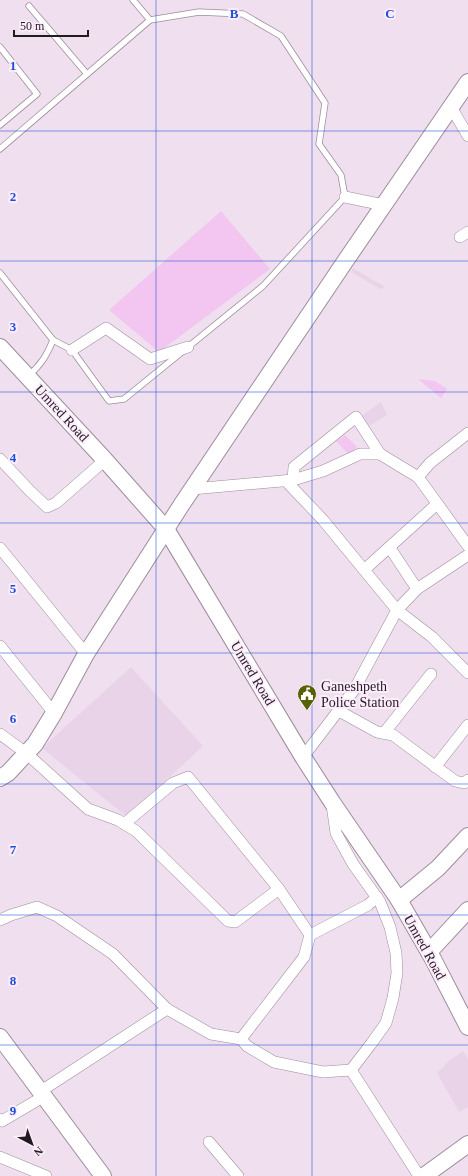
<svg xmlns="http://www.w3.org/2000/svg" width="468" height="1176" font-family="'Times New Roman',serif">
<style>
.built{fill:#e9d3e8}
.green{fill:#f3c5f1}
.lines{fill:none;stroke-linecap:round;stroke-linejoin:round}
.lane-casing{stroke:#9c8d9b;stroke-width:7}
.street-casing{stroke:#9c8d9b;stroke-width:12}
.secondary-casing{stroke:#9c8d9b;stroke-width:18}
.lane{stroke:#fff;stroke-width:5.5}
.street{stroke:#fff;stroke-width:11}
.secondary{stroke:#fff;stroke-width:16}
.grid{fill:none;stroke:#1d4ed8;stroke-width:1;stroke-opacity:0.55}
.labels{text-anchor:middle;stroke-width:4;stroke-linejoin:round;paint-order:stroke}
.street-label{font-size:14px;fill:#211b21;stroke:#fdedfc}
.poi-label{font-size:14px;fill:#211b21;stroke:#fdedfc;text-anchor:start}
.grid-label{font-size:13px;text-anchor:middle;font-weight:bold;fill:#1d4ed8;stroke:#fdedfc;stroke-width:4;stroke-linejoin:round;paint-order:stroke}
</style>
<rect width="100%" height="100%" fill="#f0e0ef"/>
<g class="built">
<path d="M353 268 385 287 380 289 351 272Z"/>
<path d="M381 402 387 415 368 427 360 417Z"/>
<path d="M131 667 203 746 127 817 42 748Z"/>
<path d="M463 1051 468 1059V1107L459 1112 437 1073 449 1061Z"/>
</g>
<g class="green">
<path d="M221 211 270 269 159 352 109 310Z"/>
<path d="M418 379 435 381 447 389 441 398Z"/>
<path d="M345 435 357 447 349 455 336 441Z"/>
</g>
<g class="lines">
<g class="lane-casing">
<g id="lane">
<path d="M133 0 150 20"/>
<path d="M29 6 87 74"/>
<path d="M0 47 37 94 0 125"/>
<path d="M0 149 150 20 199 12 243 14 281 36 325 103 319 144 341 175 345 197 263 286 124 399 109 401 72 350 53 340"/>
<path d="M0 273 53 340C47 355 41 365 28 376"/>
</g>
</g>
<g class="street-casing">
<g id="street">
<path d="M451 107 468 136"/>
<path d="M345 197 379 204"/>
<path d="M460 237 468 232"/>
<path d="M72 350 106 328 150 359 188 347"/>
<path d="M0 459 29 490 47 507 56 503 105 460"/>
<path d="M418 477 430 463 468 433"/>
<path d="M293 480 294 467 356 417 380 454"/>
<path d="M286 481 323 520 397 610 432 637 468 673"/>
<path d="M192 489 293 480 323 471 360 454H380L418 477 468 546"/>
<path d="M0 548 86 654"/>
<path d="M390 548 417 589"/>
<path d="M364 570 437 504"/>
<path d="M0 646 54 713"/>
<path d="M339 711 377 732 393 735 455 781 464 783 468 780"/>
<path d="M384 733 431 674"/>
<path d="M0 734 26 753 88 809 118 820 136 831 228 921 235 922 279 889"/>
<path d="M303 757 354 690 397 610 417 589 468 555"/>
<path d="M435 767 468 725"/>
<path d="M124 824 173 783 188 777 279 889 310 935 304 957 241 1039"/>
<path d="M0 920 11 915 37 907 57 916 113 954 167 1009 211 1034 241 1039 247 1046 274 1062 323 1072 351 1070 371 1044 386 1023 393 998 397 973 396 953 390 927 380 902 353 864 336 833 332 805"/>
<path d="M310 935 368 905 377 897"/>
<path d="M351 1070 419 1176"/>
<path d="M41 1091 167 1009"/>
<path d="M0 1119 2 1121 36 1101"/>
<path d="M209 1142 238 1176"/>
<path d="M0 1157 46 1176"/>
</g>
</g>
<g class="secondary-casing">
<g id="secondary">
<path d="M0 347 105 460 166 529 303 757 332 802 399 900 433 959 468 1027"/>
<path d="M0 778 8 773 35 744 54 713 86 654 182 504 344 263 468 82"/>
<path d="M399 900 438 868 468 836"/>
<path d="M429 952 468 910"/>
<path d="M0 1037 103 1176"/>
<path d="M424 1176 468 1144"/>
</g>
</g>
<use href="#lane" class="lane"/>
<use href="#street" class="street"/>
<use href="#secondary" class="secondary"/>
</g>
<path class="grid" d="M156 0V1176M312 0V1176M0 131H468M0 261H468M0 392H468M0 523H468M0 653H468M0 784H468M0 915H468M0 1045H468"/>
<defs>
<g id="civic-pin" transform="scale(1)"><path d="M0 17L-7.5 6A9.5 9.5 0 1 1 7.5 6Z" fill="#586100" stroke="#fdedfc"/><path d="M-.6-6.5H3V-4.5H.6V-3L4-1V1h2V6H-6V1h2V-1L-.6-3ZM-1.2 2.5V6h2.4V2.5Z" fill="#fff"/></g>
</defs>
<g fill-rule="evenodd">
<use href="#civic-pin" x="307" y="694"/>
</g>
<g class="labels">
<g class="street-label">
<text transform="translate(62 413) rotate(47)" y="5">Umred Road</text>
<text transform="translate(253 673) rotate(59)" y="5">Umred Road</text>
<text transform="translate(425 947) rotate(61)" y="5">Umred Road</text>
</g>
<g class="poi-label">
<text x="321" y="691">Ganeshpeth<tspan x="321" dy="16">Police Station</tspan></text>
</g>
</g>
<g class="grid-label">
<text x="234" y="18">B</text>
<text x="390" y="18">C</text>
<text x="13" y="70">1</text>
<text x="13" y="201">2</text>
<text x="13" y="331">3</text>
<text x="13" y="462">4</text>
<text x="13" y="593">5</text>
<text x="13" y="723">6</text>
<text x="13" y="854">7</text>
<text x="13" y="985">8</text>
<text x="13" y="1115">9</text>
</g>
<g transform="translate(32 1144) rotate(139)" stroke="#fdedfc" stroke-width="3" paint-order="stroke">
<path d="M0-3L7 15L0 10L-7 15Z" fill="#211b21"/>
<text y="-6" font-size="11" font-weight="bold" text-anchor="middle" fill="#211b21">N</text>
</g>
<path d="M14 30v6h74v-6" fill="none" stroke="#211b21" stroke-width="2"/>
<text x="20" y="30" font-size="12" fill="#211b21" stroke="#fdedfc" stroke-width="3" paint-order="stroke">50 m</text>
</svg>
